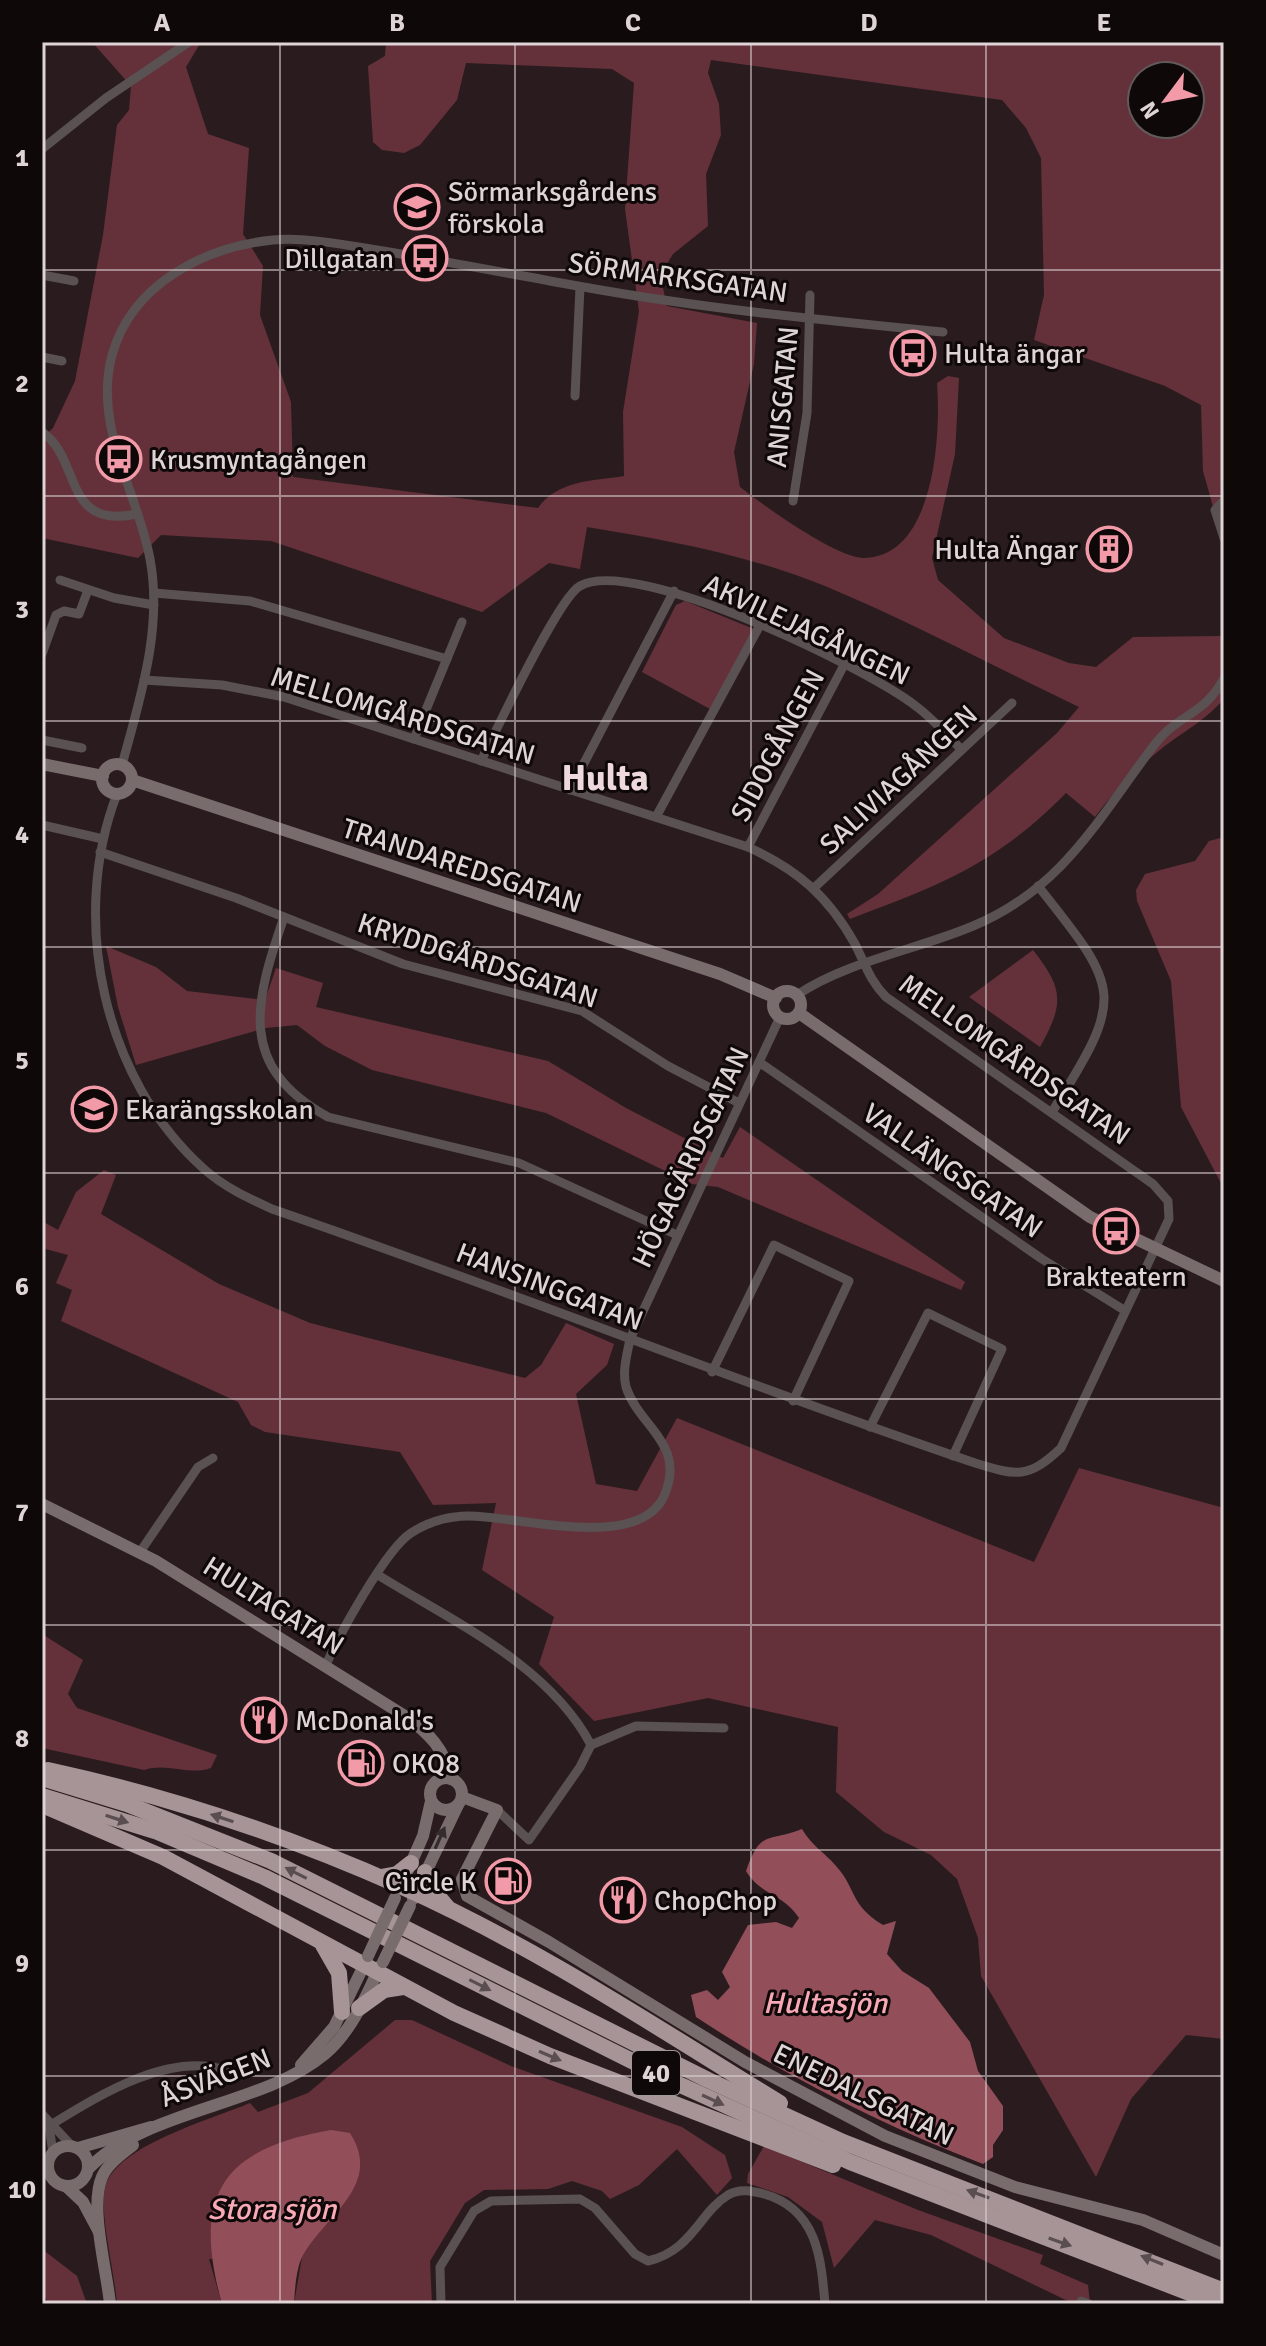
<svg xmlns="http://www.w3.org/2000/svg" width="1266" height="2346" font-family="Signika,sans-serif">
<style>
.green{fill:#64313a;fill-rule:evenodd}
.water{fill:#924f5a}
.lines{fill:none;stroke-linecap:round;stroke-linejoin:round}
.street{stroke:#595152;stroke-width:9}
.secondary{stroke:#786c6d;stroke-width:12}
.highway{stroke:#a79496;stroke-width:16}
.secondary-bridge{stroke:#786c6d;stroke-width:12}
.oneway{fill:#5a4e50}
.oneway2{fill:#332b2c}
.grid{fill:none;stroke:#ded4d5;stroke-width:2;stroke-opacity:0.55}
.labels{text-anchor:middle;stroke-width:6;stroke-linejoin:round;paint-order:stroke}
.shield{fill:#0e0809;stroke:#a09798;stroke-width:2}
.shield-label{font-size:26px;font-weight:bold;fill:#ded4d5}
.poi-label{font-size:28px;fill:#ded4d5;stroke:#0e0809;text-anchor:start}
.street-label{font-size:28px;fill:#ded4d5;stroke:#0e0809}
.water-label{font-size:30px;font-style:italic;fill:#f9a9b5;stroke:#0e0809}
.district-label{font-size:36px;font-weight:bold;fill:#edd8db;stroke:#0e0809}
.neatline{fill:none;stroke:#ded4d5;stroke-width:3}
.grid-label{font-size:26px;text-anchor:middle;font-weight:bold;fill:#ded4d5}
</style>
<rect width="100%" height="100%" fill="#2a1c1e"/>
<g class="green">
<path d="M92 42H201L186 67 208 134 249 148 243 234 263 266 260 315 291 402 293 477 538 508C558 480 592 481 624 476L623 412 639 311 625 209 634 83 612 69 466 63 457 100 420 145 404 153 382 150 373 142 368 66 385 56 386 42H1224V546L1203 471 1201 405 1165 386 1034 340 1044 295 1041 158 1026 128 1002 100 711 60 708 73 719 104 721 135 706 174 708 226 673 254 660 275 667 306 757 323 754 364 734 452 740 487C763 505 835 557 863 558 935 558 941 434 937 383L948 376 959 378 955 454 932 558 938 580 1004 638 1069 663 1096 667 1133 637 1224 636V699C1201 724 1185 730 1161 749 1136 769 1114 791 1095 817L1066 793C995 865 942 884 850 919L847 914 878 894 1057 733 1079 707C995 667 911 622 825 586 749 555 667 540 587 527L580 569 549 563 482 612 271 541 161 535 138 558 42 538V438L53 428 75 381 103 235 117 125 129 110 131 86ZM1142 76H1190V124H1142Z"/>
<path d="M685 601 754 629 710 709 642 672 676 605Z"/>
<path d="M1224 837V1189L1181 1107 1171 981 1137 901 1136 890 1145 874 1195 861 1209 841Z"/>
<path d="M106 946 156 967 187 991 265 1000 276 968 323 983 316 1007 548 1061 626 1108 723 1158 740 1127 965 1282 961 1290 718 1187 692 1184 546 1113 372 1070 325 1046 297 1025 266 1028 136 1065 118 1007Z"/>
<path d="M1033 950C1064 989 1064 1004 1040 1047L969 997Z"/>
<path d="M104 1170 116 1175 101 1214 219 1284 310 1323 525 1378 541 1365 566 1323 614 1344 607 1365 576 1394 596 1484 637 1491 677 1418 1034 1562 1079 1468 1224 1508V2039L1186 2035 1131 2099 1096 2177 981 1976 978 1938 957 1879 931 1855 884 1832 836 1792 838 1727 708 1698 594 1721 539 1664 554 1617 482 1570 496 1503 433 1505 400 1452 265 1432 251 1425 238 1402 61 1321 72 1290 56 1283 68 1255 42 1248V1221L58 1230 76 1192Z"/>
<path d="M42 1634 83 1660 68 1694 77 1708 217 1755 211 1768C189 1776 167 1762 144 1770L42 1748Z"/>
<path d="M395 2020H412L511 2066 682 2127 725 2155 732 2178 717 2195 677 2149 639 2185 610 2199 602 2191 572 2181 548 2189 484 2190 465 2203 430 2261 432 2304H294L302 2257 209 2259 222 2304H117C115 2274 99 2213 105 2188 114 2146 213 2119 250 2103L258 2112 308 2093Z"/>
<path d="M764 2146 918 2210 1043 2255 1040 2264 1088 2285 1090 2304H1074L931 2235 875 2220 834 2268 822 2222 788 2197 747 2183 748 2174Z"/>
<path d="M42 2249 77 2276 87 2304H49L42 2292Z"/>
</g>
<g class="water">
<path d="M802 1829C812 1846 824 1852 836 1866 857 1889 849 1904 883 1925L896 1921 887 1954 902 1971 929 1988 970 2042 978 2071 1003 2106V2130L993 2145V2157L983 2164C881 2125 787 2077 696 2017L691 1995 707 1990 718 2000 730 1987 722 1972 748 1925 776 1922 792 1928 799 1918C783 1893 761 1896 746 1871 761 1829 766 1843 802 1829Z"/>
<path d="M331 2130 350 2133C383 2185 327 2214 303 2255 296 2268 295 2289 294 2304H222C192 2196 220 2149 331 2130Z"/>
</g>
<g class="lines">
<g class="street">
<path d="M42 149 106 98 189 42"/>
<path d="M42 275 74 281"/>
<path d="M42 357 62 361"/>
<path d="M575 396 580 287"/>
<path d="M42 432C82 459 62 530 137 514"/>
<path d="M1224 500 1215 510 1224 538"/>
<path d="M793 501 807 413 810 295"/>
<path d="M60 580 114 598 154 605"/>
<path d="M154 593 250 601 447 659"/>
<path d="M42 654 56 615 64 611 79 614 88 590"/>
<path d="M414 739 462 622"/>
<path d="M42 740 82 748"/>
<path d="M481 761C496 731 558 598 580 586 634 555 868 668 917 707 933 719 947 735 961 749"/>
<path d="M122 765C140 699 163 628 150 559 137 490 93 427 112 355 132 284 204 247 273 240 307 237 344 245 377 250 444 261 511 274 578 286 698 308 821 320 943 332"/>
<path d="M570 790 674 591"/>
<path d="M117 794C69 918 103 1079 204 1169 224 1187 248 1198 272 1209 508 1290 739 1383 975 1463 1017 1476 1028 1479 1061 1448L1169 1219 1168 1201 1153 1184 886 997C870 981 865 964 855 944 828 896 798 870 748 847L284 697 222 685 144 680"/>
<path d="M656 817 760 625"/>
<path d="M42 825 103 839"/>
<path d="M748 847 844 665"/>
<path d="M100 852 236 898 403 964 582 1011 668 1066 739 1103"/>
<path d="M1038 886C1122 991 1125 996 1052 1112"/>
<path d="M815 887 1012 703"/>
<path d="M284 917C255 1002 236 1066 328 1117L519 1163 677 1235"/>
<path d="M797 995C845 962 919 949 973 926 1064 888 1099 817 1155 744 1178 714 1205 715 1224 678"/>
<path d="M759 1062 1042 1259 1124 1310"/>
<path d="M712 1372 774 1245 849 1281 793 1401"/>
<path d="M870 1427 928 1313 1002 1349 953 1456"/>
<path d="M140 1552 198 1467 213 1458"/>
<path d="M378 1575C452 1621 549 1665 591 1745"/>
<path d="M326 1665C339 1635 386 1549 411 1533 428 1522 449 1516 469 1516 518 1516 639 1552 664 1496 687 1444 639 1427 626 1387 622 1371 627 1355 630 1339L780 1017"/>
<path d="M497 1810 529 1840 580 1767 591 1745 636 1726 724 1728"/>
<path d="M42 2114 72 2146"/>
<path d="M49 2126C98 2096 167 2052 225 2070"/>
<path d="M49 2126 53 2153"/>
<path d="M1081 2301 1089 2304"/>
<path d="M441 2304 440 2267 474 2211 491 2201 580 2199 595 2208 635 2254 648 2261C692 2251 699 2213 728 2195 740 2188 752 2191 764 2194 817 2209 821 2257 825 2304"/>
</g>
<g class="secondary">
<path d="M42 764 103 776"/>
<circle cx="117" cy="779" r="15"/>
<path d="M132 780 720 974 776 998"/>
<circle cx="787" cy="1005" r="14"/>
<path d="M799 1013 1090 1217 1224 1281"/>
<path d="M42 1504 156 1561 405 1716C429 1733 445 1749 451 1779"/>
<circle cx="446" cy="1794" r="16"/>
<path d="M462 1797 497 1810 462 1879 467 1896 549 1942 745 2062 885 2136 1015 2187 1143 2220 1224 2255"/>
<path d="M408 1870 423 1836 431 1801"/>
<path d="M413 1899 458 1805"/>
<path d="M301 2065 334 2027 367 1959"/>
<circle cx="68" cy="2166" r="20"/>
<path d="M78 2148 151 2127"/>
<path d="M89 2168C147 2109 263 2106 325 2054 351 2032 366 1997 380 1966"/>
<path d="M67 2187 83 2202 99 2232"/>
<path d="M110 2304C107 2271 89 2207 102 2177 107 2164 122 2154 133 2145"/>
</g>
<g class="highway">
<path d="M48 1770C168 1796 288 1836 400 1886 533 1945 656 2027 780 2103"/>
<path d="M42 1778 127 1804 271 1861 708 2080 843 2142 1224 2291"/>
<path d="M42 1796 155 1831 264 1877 676 2083 850 2162 1218 2304"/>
<path d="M42 1805 163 1857 454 2013 550 2056 833 2165"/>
<path d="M425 1872 431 1888 447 1907"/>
<path d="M381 1877 397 1874 411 1863"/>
<path d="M323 1945 339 1973 342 2012"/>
<path d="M359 2008 384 1990 403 1987"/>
</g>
<g class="secondary-bridge">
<path d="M368 1956 395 1898"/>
<path d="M383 1962 410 1906"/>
</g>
</g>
<defs><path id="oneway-solid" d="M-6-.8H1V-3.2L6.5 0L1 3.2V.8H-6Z" transform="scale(2)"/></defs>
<g class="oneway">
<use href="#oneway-solid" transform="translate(222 1818) rotate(-162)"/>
<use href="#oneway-solid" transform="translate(117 1819) rotate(18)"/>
<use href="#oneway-solid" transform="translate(296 1873) rotate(-153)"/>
<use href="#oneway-solid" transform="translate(480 1985) rotate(27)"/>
<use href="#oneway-solid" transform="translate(550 2056) rotate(23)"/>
<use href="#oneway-solid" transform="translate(713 2100) rotate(25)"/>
<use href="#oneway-solid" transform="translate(978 2194) rotate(-160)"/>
<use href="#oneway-solid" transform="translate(1060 2242) rotate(19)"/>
<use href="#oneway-solid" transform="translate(1152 2260) rotate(-158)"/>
</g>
<use class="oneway2" href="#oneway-solid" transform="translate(440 1838) rotate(-66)"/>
<path class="grid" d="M280 42V2304M515 42V2304M751 42V2304M986 42V2304M42 270H1224M42 496H1224M42 721H1224M42 947H1224M42 1173H1224M42 1399H1224M42 1625H1224M42 1850H1224M42 2076H1224"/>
<defs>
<g id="school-ring" transform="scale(2.3)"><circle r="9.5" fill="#0e0809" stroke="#f39aa8" stroke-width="1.5"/><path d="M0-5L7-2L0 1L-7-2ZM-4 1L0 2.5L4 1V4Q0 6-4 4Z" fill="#f39aa8"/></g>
<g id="bus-ring" transform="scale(2.3)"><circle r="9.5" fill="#0e0809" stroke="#f39aa8" stroke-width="1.5"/><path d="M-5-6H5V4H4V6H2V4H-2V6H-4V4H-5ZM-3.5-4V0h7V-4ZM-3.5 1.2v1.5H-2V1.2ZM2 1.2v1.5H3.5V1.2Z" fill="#f39aa8"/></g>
<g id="building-ring" transform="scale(2.3)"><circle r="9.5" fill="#0e0809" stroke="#f39aa8" stroke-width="1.5"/><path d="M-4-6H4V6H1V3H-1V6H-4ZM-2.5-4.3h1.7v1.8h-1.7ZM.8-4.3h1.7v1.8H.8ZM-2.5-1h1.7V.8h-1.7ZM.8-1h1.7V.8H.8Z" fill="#f39aa8"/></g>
<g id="restaurant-ring" transform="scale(2.3)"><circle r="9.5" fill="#0e0809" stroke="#f39aa8" stroke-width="1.5"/><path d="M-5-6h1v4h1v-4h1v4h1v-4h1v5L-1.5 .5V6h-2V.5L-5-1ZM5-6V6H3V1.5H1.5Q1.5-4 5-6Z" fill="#f39aa8"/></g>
<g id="fuel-ring" transform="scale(2.3)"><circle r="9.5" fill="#0e0809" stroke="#f39aa8" stroke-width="1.5"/><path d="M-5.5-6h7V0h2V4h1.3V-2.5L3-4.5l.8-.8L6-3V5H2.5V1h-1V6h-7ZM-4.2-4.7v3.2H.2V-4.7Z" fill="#f39aa8"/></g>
</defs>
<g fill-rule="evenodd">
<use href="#school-ring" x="417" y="207"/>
<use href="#bus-ring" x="425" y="258"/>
<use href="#bus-ring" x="913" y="353"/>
<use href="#bus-ring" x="119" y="459"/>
<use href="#building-ring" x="1109" y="549"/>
<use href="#school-ring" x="94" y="1109"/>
<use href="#bus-ring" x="1116" y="1231"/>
<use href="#restaurant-ring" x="264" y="1720"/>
<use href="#fuel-ring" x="361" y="1763"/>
<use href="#fuel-ring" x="508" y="1881"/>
<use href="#restaurant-ring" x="623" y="1900"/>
</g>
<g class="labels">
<rect class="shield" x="632" y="2051" width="48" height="44" rx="6"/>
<g class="shield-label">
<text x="656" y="2082">40</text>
</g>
<g class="poi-label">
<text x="448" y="201">Sörmarksgårdens<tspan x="448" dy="32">förskola</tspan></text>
<text x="394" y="268" text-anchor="end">Dillgatan</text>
<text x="944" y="363">Hulta ängar</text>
<text x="150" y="469">Krusmyntagången</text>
<text x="1078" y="559" text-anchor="end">Hulta Ängar</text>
<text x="125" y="1119">Ekarängsskolan</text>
<text x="1116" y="1286" text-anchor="middle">Brakteatern</text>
<text x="295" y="1730">McDonald's</text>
<text x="392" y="1773">OKQ8</text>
<text x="477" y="1891" text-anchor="end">Circle K</text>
<text x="654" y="1910">ChopChop</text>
</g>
<g class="street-label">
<text transform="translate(678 277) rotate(8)" y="10">SÖRMARKSGATAN</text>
<text transform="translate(782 397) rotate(-85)" y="10">ANISGATAN</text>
<text transform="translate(807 629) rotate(25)" y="10">AKVILEJAGÅNGEN</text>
<text transform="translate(403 715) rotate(17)" y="10">MELLOMGÅRDSGATAN</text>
<text transform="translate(777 745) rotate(-62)" y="10">SIDOGÅNGEN</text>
<text transform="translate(898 779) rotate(-43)" y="10">SALIVIAGÅNGEN</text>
<text transform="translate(462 865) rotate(18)" y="10">TRANDAREDSGATAN</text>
<text transform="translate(478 960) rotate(18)" y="10">KRYDDGÅRDSGATAN</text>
<text transform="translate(1015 1059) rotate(35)" y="10">MELLOMGÅRDSGATAN</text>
<text transform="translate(690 1157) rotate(-65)" y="10">HÖGAGÄRDSGATAN</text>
<text transform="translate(953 1170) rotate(35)" y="10">VALLÄNGSGATAN</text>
<text transform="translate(550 1286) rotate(21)" y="10">HANSINGGATAN</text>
<text transform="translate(274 1605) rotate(32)" y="10">HULTAGATAN</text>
<text transform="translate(215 2077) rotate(-21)" y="10">ÅSVÄGEN</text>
<text transform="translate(864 2094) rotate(26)" y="10">ENEDALSGATAN</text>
</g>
<g class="water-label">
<text x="825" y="2013">Hultasjön</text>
<text x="272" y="2219">Stora sjön</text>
</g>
<g class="district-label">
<text x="605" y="790">Hulta</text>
</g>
</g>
<rect width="1266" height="2346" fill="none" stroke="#0e0809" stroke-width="88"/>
<g transform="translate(1166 100) rotate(238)"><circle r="38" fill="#0e0809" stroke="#615a5b" stroke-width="2"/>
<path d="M0-6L14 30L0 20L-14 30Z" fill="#f39aa8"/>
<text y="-12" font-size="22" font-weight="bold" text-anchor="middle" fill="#ded4d5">N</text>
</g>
<rect x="44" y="44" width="1178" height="2258" class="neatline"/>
<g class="grid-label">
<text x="162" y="31">A</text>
<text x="397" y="31">B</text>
<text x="633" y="31">C</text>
<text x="869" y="31">D</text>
<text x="1104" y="31">E</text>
<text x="22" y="166">1</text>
<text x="22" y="392">2</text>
<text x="22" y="618">3</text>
<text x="22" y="843">4</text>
<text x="22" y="1069">5</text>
<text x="22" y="1295">6</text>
<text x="22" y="1521">7</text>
<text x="22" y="1747">8</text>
<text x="22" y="1972">9</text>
<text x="22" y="2198">10</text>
</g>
</svg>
